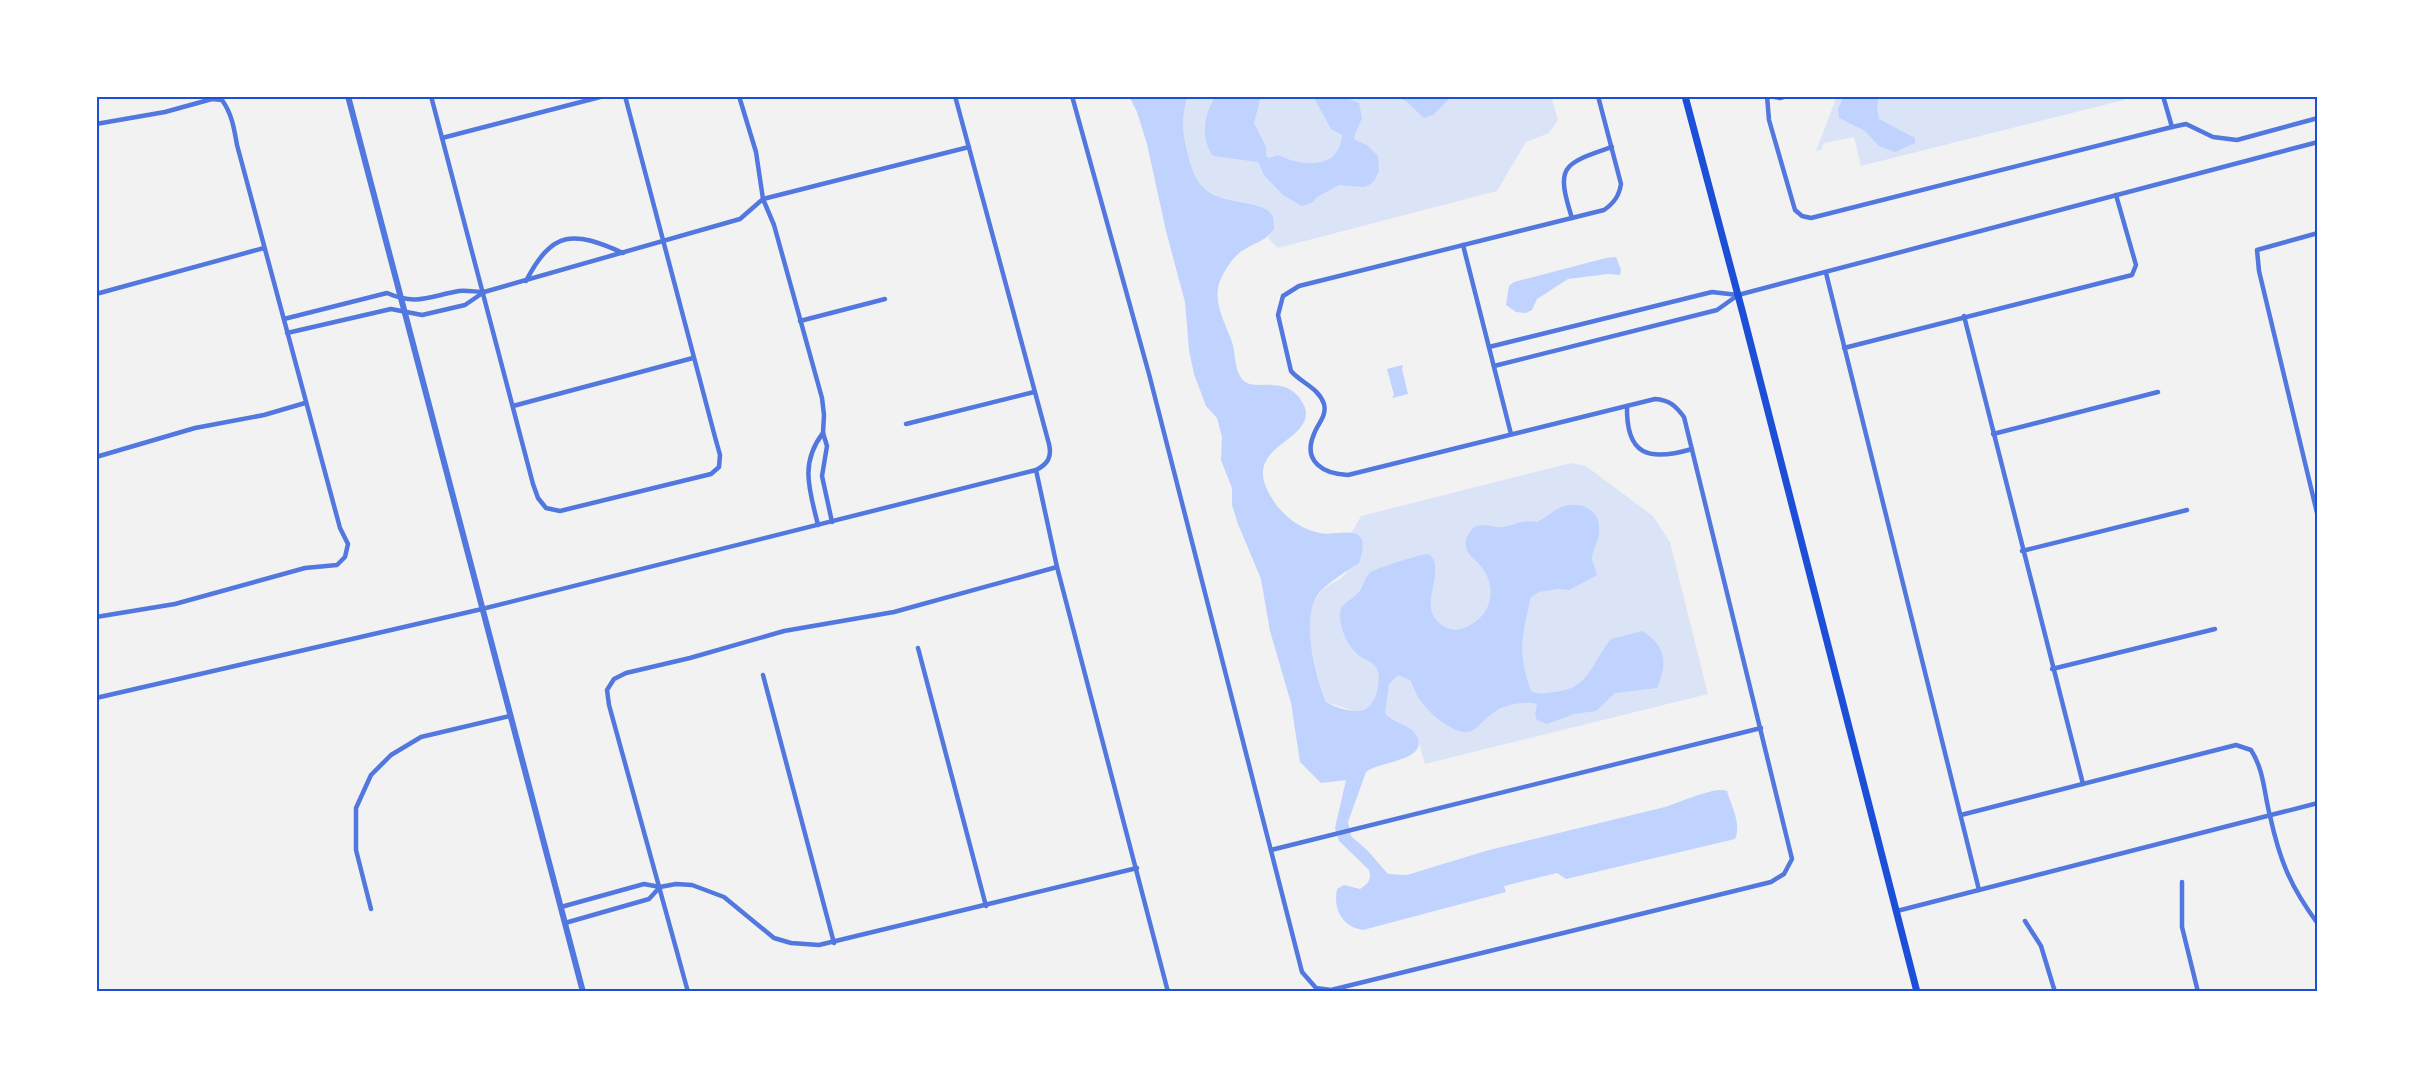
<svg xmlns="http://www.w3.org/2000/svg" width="2414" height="1088" font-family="Jost,sans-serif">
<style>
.green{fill:#dbe4f7}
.water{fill:#bfd3fe}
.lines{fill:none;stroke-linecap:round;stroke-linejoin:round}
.minor{stroke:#5277de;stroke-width:4.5}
.tertiary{stroke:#5277de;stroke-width:6}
.secondary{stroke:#1d4ed8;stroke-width:7}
.neatline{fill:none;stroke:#1d4ed8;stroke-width:2}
</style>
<rect width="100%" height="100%" fill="#f2f2f2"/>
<g class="green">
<path d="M1188 96H1551L1558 120 1549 133 1526 142 1497 191 1278 248 1268 238 1274 229C1273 225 1273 218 1272 215 1262 198 1220 206 1201 185 1192 174 1189 159 1186 146 1182 130 1182 111 1188 96Z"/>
<path d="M1837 96H2123L2124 100 1861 166 1854 137 1824 143 1821 150 1816 151Z"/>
<path d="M1571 463 1586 466 1653 516 1670 542 1708 694 1425 764 1416 734 1390 719 1368 710 1358 712 1326 702C1315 676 1301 619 1318 595 1325 584 1340 582 1347 572 1354 564 1356 548 1359 537L1352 532 1361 516Z"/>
</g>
<g class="water">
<path d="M1129 96H1188C1182 111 1182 130 1186 146 1189 159 1192 174 1201 185 1220 207 1262 198 1272 215 1274 218 1274 225 1274 229 1267 240 1257 242 1245 249 1234 255 1225 269 1220 281 1212 302 1225 322 1232 342 1236 354 1234 372 1244 381 1255 391 1282 376 1299 397 1302 402 1306 407 1306 413 1306 446 1232 447 1278 507 1289 520 1303 530 1320 533 1340 537 1374 519 1359 563 1348 570 1326 584 1318 594 1301 619 1315 676 1326 702 1334 707 1347 711 1357 711 1374 713 1381 686 1378 672 1376 663 1368 661 1361 657 1347 647 1337 624 1341 608 1346 601 1354 598 1359 592 1364 585 1364 578 1371 572 1377 568 1423 553 1429 554 1433 558 1435 561 1435 566 1438 586 1419 610 1443 626 1449 630 1457 631 1464 628 1492 617 1499 588 1480 565 1475 559 1467 554 1466 547 1464 539 1469 533 1474 527 1488 522 1493 529 1503 527 1516 525 1523 519 1537 522 1546 518 1552 511 1561 507 1582 500 1602 510 1599 534 1598 542 1593 549 1592 557 1592 563 1596 569 1597 575L1569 590 1558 589 1539 592 1531 597C1522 636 1517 652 1531 691 1541 695 1545 693 1554 692 1589 690 1592 662 1611 639L1642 631C1666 646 1668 662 1657 688L1615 693 1596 711 1574 714 1547 724 1537 720 1535 715 1537 704C1526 701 1506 704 1496 711 1474 725 1475 743 1445 724 1436 718 1427 710 1421 701 1416 695 1414 687 1410 680L1398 675 1389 684 1385 713C1393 724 1409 723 1416 735 1431 761 1379 761 1366 772L1348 822 1351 836 1368 851 1388 874 1407 875 1489 850 1665 807C1679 803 1715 786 1727 791 1731 805 1742 824 1735 839L1566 879 1557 873 1504 886 1506 892 1363 930C1342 927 1333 909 1337 889L1344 885 1360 889C1368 884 1372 879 1369 870L1339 841 1335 828 1346 780 1321 783 1300 762 1291 703 1270 631 1261 579 1238 524 1232 505V488L1221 460 1222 437 1217 418 1206 406 1194 374 1189 350 1185 302 1166 231 1147 144 1137 112Z"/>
<path d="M1216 96H1261L1254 123 1266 147V156L1269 158 1278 155C1302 167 1340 170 1342 135L1331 129 1313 96H1350L1351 100 1359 103 1362 118 1354 137 1355 140 1367 145 1378 156 1379 171 1374 181 1369 185 1364 187 1339 185 1317 197 1313 202 1302 206 1283 195 1264 175 1258 162 1213 156C1200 138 1204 113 1216 96Z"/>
<path d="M1394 96H1452L1433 115 1424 118 1406 101Z"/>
<path d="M1844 96H1879L1877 107 1879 119 1915 138V143L1895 152 1879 146 1865 131 1839 118 1838 109Z"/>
<path d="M1616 257 1621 270 1620 275 1608 274 1568 279 1537 299 1532 310 1526 313 1516 312 1506 305 1509 286 1514 282 1606 258Z"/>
<path d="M1403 365 1402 369 1408 394 1392 398 1394 395 1387 369Z"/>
</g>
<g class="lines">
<g class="minor">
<path d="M431 96 533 484 538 498 546 508 560 511 711 474 719 467 720 455 715 437 625 96"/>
<path d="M739 96 756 152 763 199 774 225 822 398 824 415 823 433 827 446 822 476 832 522"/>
<path d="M1072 96 1149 374 1302 972 1316 988 1331 990 1771 882 1784 874 1792 859 1684 417C1675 405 1669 400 1655 399L1348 475C1324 474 1302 462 1314 434 1318 423 1327 416 1324 404 1318 387 1301 383 1291 371L1278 315 1283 296 1299 286 1604 210C1614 203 1619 196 1621 184L1598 96"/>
<path d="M1767 96 1769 120 1795 210 1802 216 1811 218 2172 127 2186 124 2213 137 2237 140 2318 118"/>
<path d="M1770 96 1780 98 1787 96"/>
<path d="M2163 96 2172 127"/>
<path d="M96 124 165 112 212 99 222 100C232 114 234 128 237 145L340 528 348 544 345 557 337 565 305 568 175 604 96 617"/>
<path d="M442 138 604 96"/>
<path d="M1572 218C1555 165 1563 164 1612 147"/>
<path d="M2318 233 2257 250 2259 271 2318 517"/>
<path d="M1463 245 1511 434"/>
<path d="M1826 273 1979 890"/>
<path d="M526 281C553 229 574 231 623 253"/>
<path d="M96 294 264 248"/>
<path d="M1964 316 2083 784"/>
<path d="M284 319 387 293C417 306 430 296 459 291 467 290 476 292 484 292"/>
<path d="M800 321 885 299"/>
<path d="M287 333 391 309 422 315 465 305 484 292 740 219 763 199 969 147"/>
<path d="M1489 347 1712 292 1738 295"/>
<path d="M1844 348 2132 275 2136 265 2116 195"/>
<path d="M1494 366 1717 310 1738 295 2318 142"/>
<path d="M513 406 693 358"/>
<path d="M1627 406C1626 455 1648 462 1692 449"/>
<path d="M906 424 1034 392"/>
<path d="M1993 434 2158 392"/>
<path d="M96 457 195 428 264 415 305 403"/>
<path d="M1036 470 1057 567 1168 992"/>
<path d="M818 525C810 491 799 464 823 433"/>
<path d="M2022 551 2187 510"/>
<path d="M918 648 986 906"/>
<path d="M2052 669 2215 629"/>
<path d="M763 675 834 943"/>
<path d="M96 698 482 609 1036 470C1048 464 1052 457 1049 444L955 96"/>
<path d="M1961 815 2236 745 2251 750C2264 770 2264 793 2270 816 2280 861 2290 886 2318 924"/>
<path d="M1271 850 1761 728"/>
<path d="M2182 882V927L2198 992"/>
<path d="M561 907 644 884 660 887 676 884 692 885 724 897 774 938 791 943 819 945 1137 868"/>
<path d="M371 909 356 850V808L371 775 391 755 421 737 510 716"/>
<path d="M1897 911 2318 803"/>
<path d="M2025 921 2041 946 2055 992"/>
<path d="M565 923 649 899 660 887"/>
<path d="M688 992 609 705 607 690 614 679 626 673 690 658 784 631 894 612 1057 567"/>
</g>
<path class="tertiary" d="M348 96 583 992"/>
<path class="secondary" d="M1685 96 1743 314 1917 992"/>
</g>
<rect width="2414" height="1088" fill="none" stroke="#ffffff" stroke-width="195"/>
<rect x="98" y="98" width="2218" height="892" class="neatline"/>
</svg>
